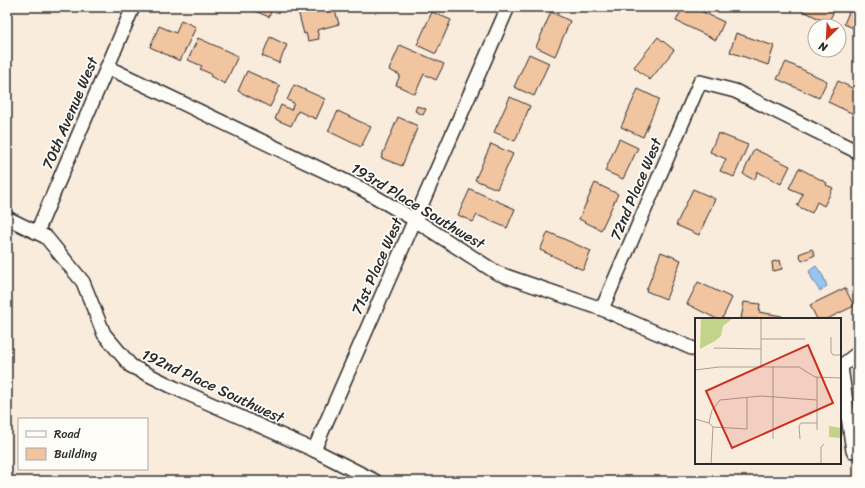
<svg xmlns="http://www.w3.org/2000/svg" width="865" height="488" font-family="Sriracha,sans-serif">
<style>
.water{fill:#97c4f1;stroke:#6c87a2}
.building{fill:#f2c5a1;stroke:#2b2b2b}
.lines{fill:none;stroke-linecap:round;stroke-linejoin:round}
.minor-casing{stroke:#2b2b2b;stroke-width:16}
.minor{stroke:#fdfcf7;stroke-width:13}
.labels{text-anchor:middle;stroke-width:3.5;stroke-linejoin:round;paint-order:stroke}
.street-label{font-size:15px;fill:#2b2b2b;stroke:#fdfcf7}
.inset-road{fill:none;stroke:#a79f96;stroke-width:1}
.view{fill:#c8321e;fill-opacity:0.15;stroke:#c8321e;stroke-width:2}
.inset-edge{fill:none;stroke:#2b2b2b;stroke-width:2}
</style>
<rect width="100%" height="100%" fill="#faecdd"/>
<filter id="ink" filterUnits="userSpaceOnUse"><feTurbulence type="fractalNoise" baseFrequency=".025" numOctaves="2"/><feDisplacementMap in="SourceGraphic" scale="8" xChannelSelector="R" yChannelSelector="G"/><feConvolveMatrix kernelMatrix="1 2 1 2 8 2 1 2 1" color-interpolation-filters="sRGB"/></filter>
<g filter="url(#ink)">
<path class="water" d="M816 266 823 276 827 286 820 291 813 281 809 271Z"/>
<g class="building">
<path d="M246 7H273L269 17Z"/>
<path d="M297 7H314L315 8 319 7H334L339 24 317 30 319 39 308 41 306 33 304 34Z"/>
<path d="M683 7H692L724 22 716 40 676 21Z"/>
<path d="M795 7H836L828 23Z"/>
<path d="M851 7H858V30L844 24Z"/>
<path d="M432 12 451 20 436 54 417 45Z"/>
<path d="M551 12 570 21 555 56 536 47Z"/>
<path d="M181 20 196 27 180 61 150 47 159 26 176 33Z"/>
<path d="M736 33 774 46 768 65 730 52Z"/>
<path d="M270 37 287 45 279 63 262 56Z"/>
<path d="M658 37 674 50 650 80 634 67Z"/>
<path d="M198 38 238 56 225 84 210 76 211 74 200 69 202 66 188 60Z"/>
<path d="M400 45 444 64 436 80 424 74 415 94 396 85 400 75 389 70Z"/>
<path d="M529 54 549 63 534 96 514 87Z"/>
<path d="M786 62 827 81 819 98 777 79Z"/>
<path d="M247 71 280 86 270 107 238 91Z"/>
<path d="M838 81 858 91V116L828 102Z"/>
<path d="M294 85 325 99 316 119 298 111 291 126 275 119 281 105 291 110 294 103 287 100Z"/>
<path d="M638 89 659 99 643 137 621 127Z"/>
<path d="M510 97 530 106 515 141 494 132Z"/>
<path d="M417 106 426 109 423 115 415 111Z"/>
<path d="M338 111 371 127 361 147 328 131Z"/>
<path d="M398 117 418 126 402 166 381 158Z"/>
<path d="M718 133 748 145 734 177 720 171 726 159 710 152Z"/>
<path d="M619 139 638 148 623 179 605 171Z"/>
<path d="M491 144 513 154 497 189 475 180Z"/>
<path d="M754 149 790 166 781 184 758 172 754 180 743 174Z"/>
<path d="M799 168 827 183 826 185 833 188 824 206 817 202 812 213 797 206 803 194 789 188Z"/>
<path d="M595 183 618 194 601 230 579 219Z"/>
<path d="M470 189 515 209 507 228 477 215 473 222 458 215Z"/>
<path d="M693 189 715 199 699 235 676 225Z"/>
<path d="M548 232 591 251 583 270 540 250Z"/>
<path d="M812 249 815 255 802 261 799 254Z"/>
<path d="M661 252 681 260 666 299 646 291Z"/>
<path d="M780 260 782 269 773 271 772 262Z"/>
<path d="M698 282 732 298 722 319H717L687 304Z"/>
<path d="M845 288 854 306 827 319H817L810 305Z"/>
<path d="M744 302 760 304 759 312 782 316 781 319H741Z"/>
</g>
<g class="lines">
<g class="minor-casing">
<g id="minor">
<path d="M107 67 362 189 415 220 497 273 602 309 696 350"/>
<path d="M7 218 46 237 83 282 104 334 131 366 175 388 314 450 375 481"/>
<path d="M37 232 133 7"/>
<path d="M602 309 700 82 735 91 858 152"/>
<path d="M840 367 858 353"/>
<path d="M841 367 853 451"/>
<path d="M314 450 508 7"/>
</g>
</g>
<use href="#minor" class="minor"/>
</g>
</g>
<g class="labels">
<g class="street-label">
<text transform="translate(70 113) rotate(-67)" y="5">70th Avenue West</text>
<text transform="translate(636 189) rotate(-67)" y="5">72nd Place West</text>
<text transform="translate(418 206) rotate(31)" y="5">193rd Place Southwest</text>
<text transform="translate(377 266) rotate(-66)" y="5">71st Place West</text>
<text transform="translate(213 386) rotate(25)" y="5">192nd Place Southwest</text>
</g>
</g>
<g transform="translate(695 318)">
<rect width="146" height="146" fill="#faecdd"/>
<path d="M6 0 37 1 28 8 26 18 20 23 5 31ZM134 108 146 110 145 120 134 119Z" fill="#c1d489"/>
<path class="inset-road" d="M66 0V48M136 19V34L138 37H146M66 21H110M19 30 66 31M78 48V121M0 52 24 49H104L120 59 146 60M122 59V112M0 101 14 105M18 109 52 111V80M105 121 104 108 106 105H122M16 146 18 109 14 105 17 92 25 82 66 78 122 82M126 146V129L129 126"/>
<path class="view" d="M113 27 138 85 37 130 11 73Z"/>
<rect width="146" height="146" class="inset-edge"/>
</g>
<rect width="865" height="488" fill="none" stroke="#fdfcf7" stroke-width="24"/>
<rect x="12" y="12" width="841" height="464" fill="none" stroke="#2b2b2b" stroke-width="1.5" filter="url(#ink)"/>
<rect x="18" y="418" width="130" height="52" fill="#fdfcf7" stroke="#a9a8a5"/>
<rect x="26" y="431" width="20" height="6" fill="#fdfcf7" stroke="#a9a8a5"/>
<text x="54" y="438" font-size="12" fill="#2b2b2b">Road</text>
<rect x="26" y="448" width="20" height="12" fill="#f2c5a1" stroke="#a9a8a5"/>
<text x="54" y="458" font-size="12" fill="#2b2b2b">Building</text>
<g transform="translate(827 38) rotate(204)"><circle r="19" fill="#fdfcf7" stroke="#a9a8a5"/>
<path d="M0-3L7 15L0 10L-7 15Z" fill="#c8321e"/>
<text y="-6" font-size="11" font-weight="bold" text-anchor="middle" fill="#2b2b2b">N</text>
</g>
</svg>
